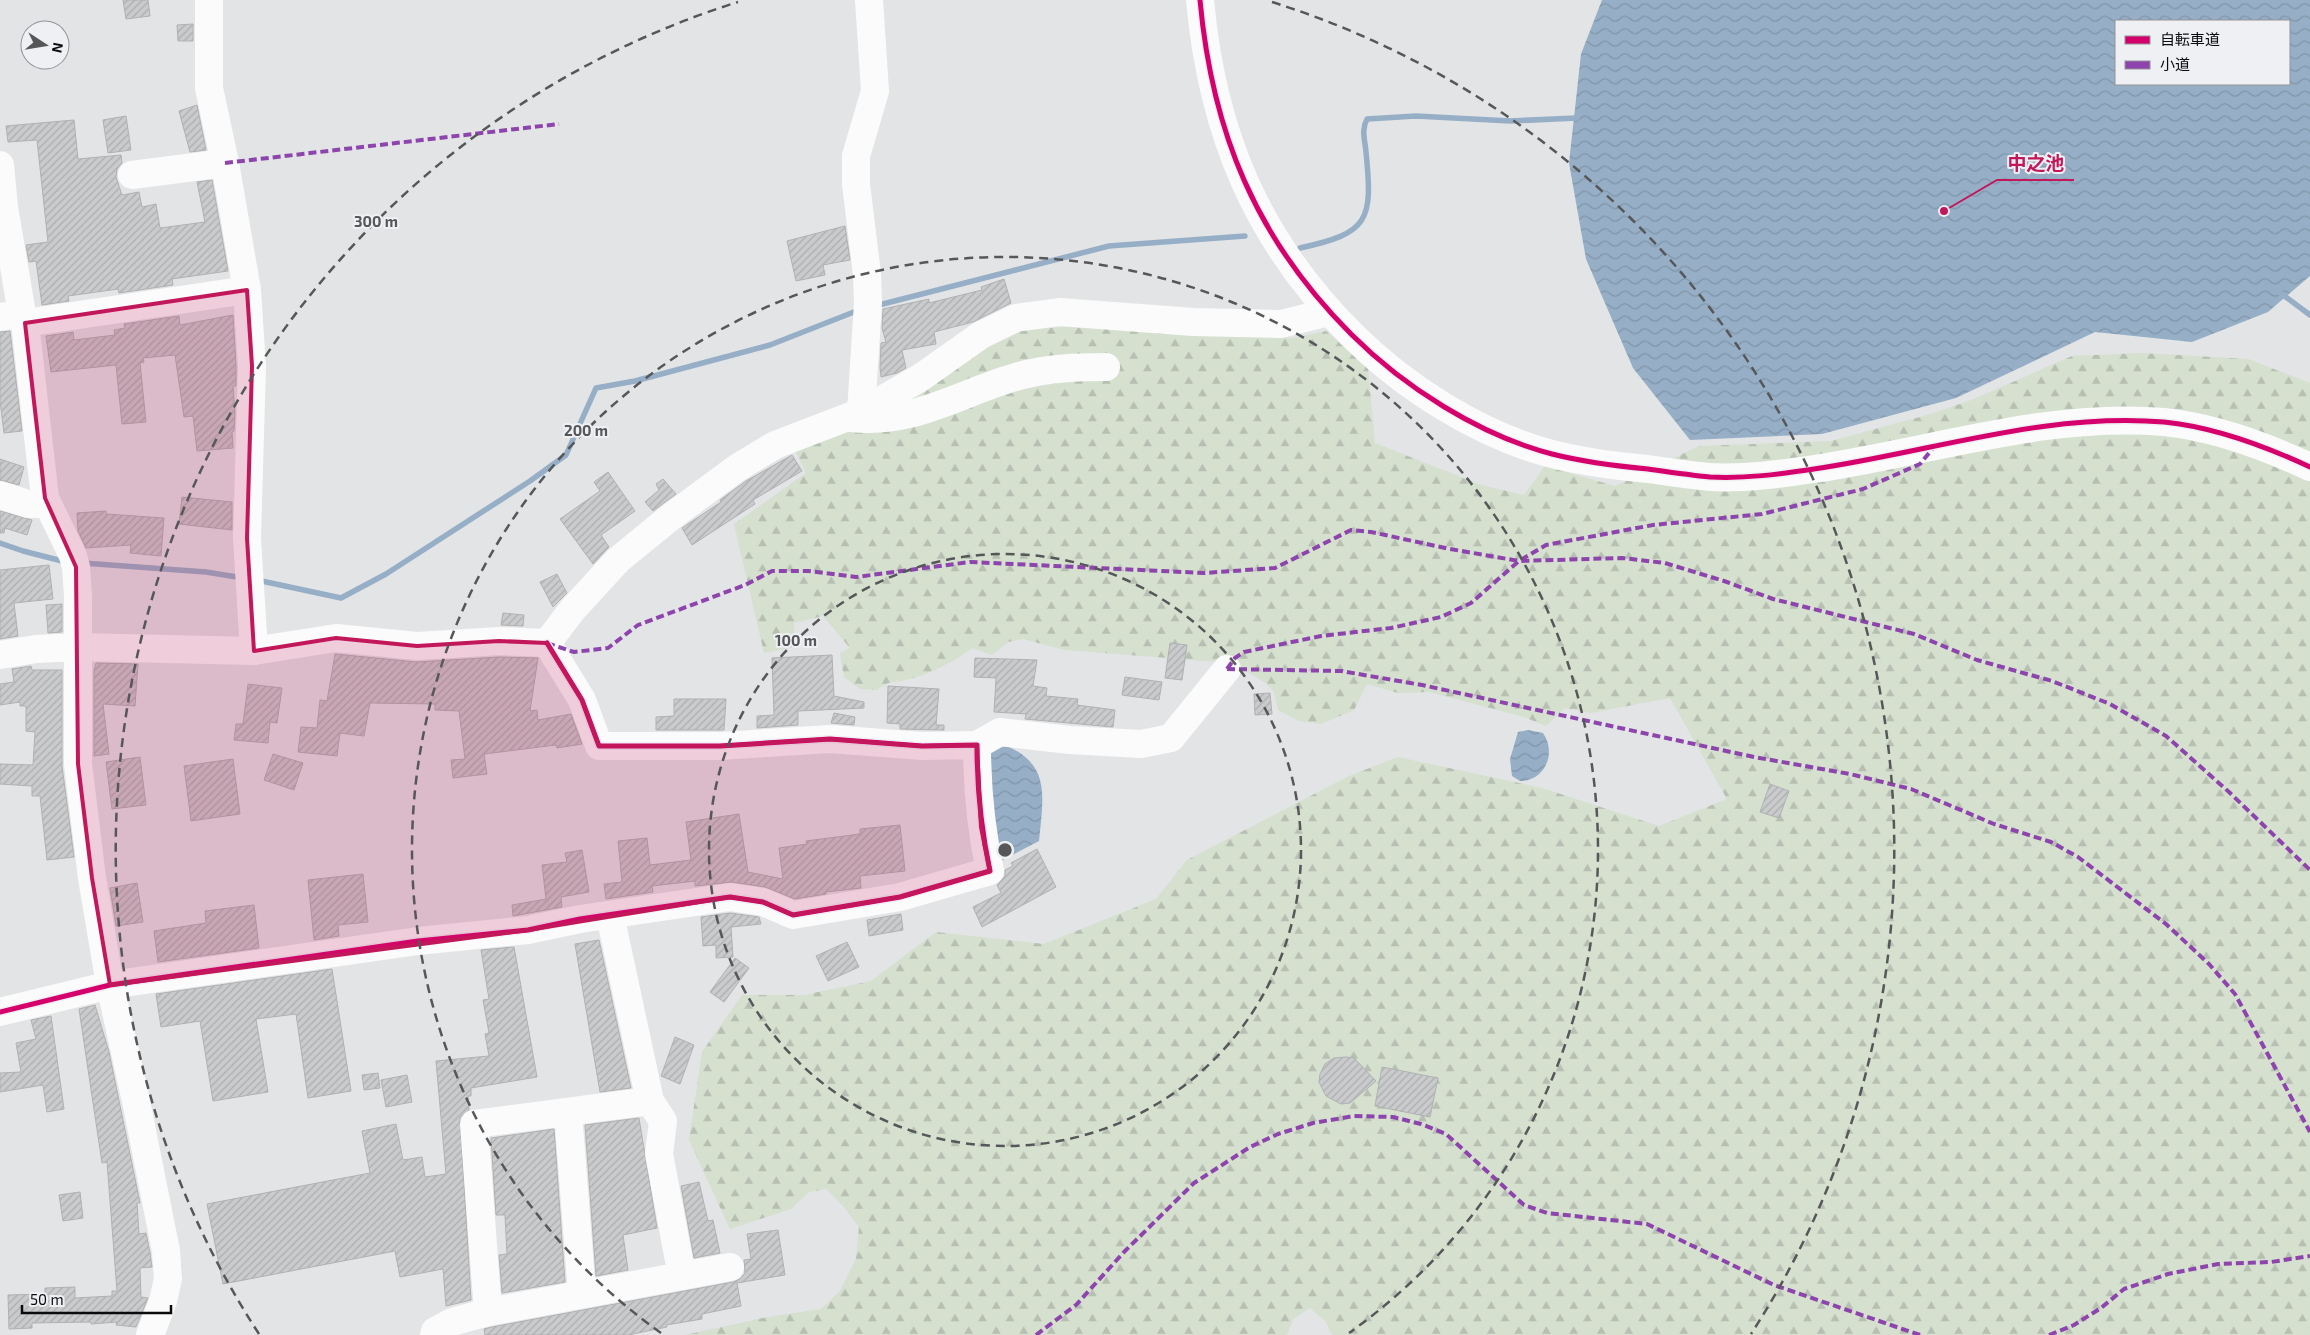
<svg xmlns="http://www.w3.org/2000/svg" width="2310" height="1335" font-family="'Exo 2','Noto Sans JP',sans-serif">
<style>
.forest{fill:url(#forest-firs)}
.water{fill:url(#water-waves);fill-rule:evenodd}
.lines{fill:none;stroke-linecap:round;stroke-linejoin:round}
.stream{stroke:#96afc6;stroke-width:5.5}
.building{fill:url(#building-hatch);stroke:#b0b1b3}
.minor{stroke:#fbfbfb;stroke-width:28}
.quiet{stroke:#8e44ad;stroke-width:4;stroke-dasharray:8 4;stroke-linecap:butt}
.cycleway-casing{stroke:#eff0f4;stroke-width:8}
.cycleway{stroke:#d6006c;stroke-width:5}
.marked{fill:#c2185b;fill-opacity:0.2;stroke:#c2185b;stroke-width:4;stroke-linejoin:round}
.ring{fill:none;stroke:#565759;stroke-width:2.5;stroke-dasharray:9 6}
.centre{fill:#565759;stroke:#eff0f4;stroke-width:2.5}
.ring-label{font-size:15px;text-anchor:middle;font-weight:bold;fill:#565759;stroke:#eff0f4;stroke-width:4;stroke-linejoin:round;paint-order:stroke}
.leader{fill:none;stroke:#c2185b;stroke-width:2}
.callout-dot{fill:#c2185b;stroke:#eff0f4;stroke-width:2}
.callout-label{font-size:19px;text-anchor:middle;font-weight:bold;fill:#c2185b;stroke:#eff0f4;stroke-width:4;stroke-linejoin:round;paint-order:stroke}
</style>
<defs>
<pattern id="forest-firs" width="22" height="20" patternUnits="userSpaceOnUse" patternTransform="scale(1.25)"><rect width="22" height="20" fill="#d5e0cf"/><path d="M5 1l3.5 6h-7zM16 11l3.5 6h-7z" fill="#b6bfb1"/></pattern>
<pattern id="water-waves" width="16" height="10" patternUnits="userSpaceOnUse" patternTransform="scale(1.25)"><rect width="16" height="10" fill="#96afc6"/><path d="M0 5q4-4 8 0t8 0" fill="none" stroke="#8095a9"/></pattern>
<pattern id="building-hatch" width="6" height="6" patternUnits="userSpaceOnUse" patternTransform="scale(1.25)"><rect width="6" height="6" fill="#cacbcc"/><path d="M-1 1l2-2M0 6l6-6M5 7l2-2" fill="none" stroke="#acadae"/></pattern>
</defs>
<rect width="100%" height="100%" fill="#e2e4e6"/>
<path class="forest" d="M1066 327 1293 338 1326 331 1368 368 1375 443 1481 485 1524 495 1545 466 1615 486 1699 446 1831 441 1931 414 1974 399 2072 356 2142 353 2248 359 2310 383V1335H1332L1326 1322 1310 1308 1293 1319 1287 1335H685L768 1317 821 1309 840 1291 856 1259 859 1227 842 1205 826 1189 809 1192 791 1209 730 1229 689 1140 702 1052 742 995H804L871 981 936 932 1044 944 1156 899 1187 860 1349 776 1398 757 1542 788 1659 826 1727 799 1670 698 1591 713 1565 708 1546 726 1524 717 1429 692 1398 693 1367 684 1354 710 1321 724 1299 721 1278 710 1274 692 1266 683 1232 663 1065 650 1023 639 1008 642 992 655 972 648C956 661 926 676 905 680 889 684 893 679 877 690L860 689 844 677 840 653 850 648 823 616 794 623 795 647 764 653 734 524 806 473 793 446 980 346 1020 330Z"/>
<g class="water">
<path d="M1602 0H2310V276L2268 312 2192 342 2095 332 1956 398 1822 434 1690 440 1633 368 1586 259 1569 163 1581 54ZM2116 21H2289V84H2116Z"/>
<path d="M1528 730 1543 733C1557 753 1545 781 1520 781L1512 776 1510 759 1518 732Z"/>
<path d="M997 742C1051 761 1044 792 1039 841L999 862 985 747Z"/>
</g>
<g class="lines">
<g class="stream">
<path d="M1300 248C1369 233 1373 221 1366 152 1365 140 1361 130 1367 119L1416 116 1510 121 1577 118"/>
<path d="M2279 292 2310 315"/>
<path d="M875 306 1109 246 1245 236"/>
<path d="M0 543 23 551 66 562"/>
<path d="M83 563 206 572 243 578"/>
<path d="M257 580 341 598 386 574 530 481 566 455 596 388 635 381 770 345 859 310"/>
</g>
</g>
<g class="building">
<path d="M123 0H148L150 16 126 19Z"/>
<path d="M193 24V41H178L177 25Z"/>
<path d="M197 105 206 150 190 152 179 111Z"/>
<path d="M126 116 131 150 108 153 103 120Z"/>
<path d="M74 120 78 159 121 155 122 163 117 169 116 177 122 195 139 192 142 207 156 204 160 228 205 222 197 182 212 180 228 271 172 279 173 285 119 293 118 289 68 296 69 301 42 305 36 261 29 262 26 245 48 242 37 140 8 142 6 126Z"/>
<path d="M845 226 850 260 823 265 825 275 796 281 787 241Z"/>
<path d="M1004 279 1011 303 973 322 934 332 936 344 902 350 906 368 897 373 881 377 880 367 881 343 886 342 882 328 883 309 929 299V303L982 290 981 287Z"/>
<path d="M233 315 236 366V386H233L235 414 234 431 232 432 233 448 197 451 193 416 184 417 175 355 143 358 144 362 140 363 146 422 122 424 116 365 51 372 46 336 73 332 74 340 115 335 114 330 125 328 124 324 179 316 180 325Z"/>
<path d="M10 331 22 431 4 433 0 401V332Z"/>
<path d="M792 455 802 471 753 500 755 504 692 545 682 528 721 502 720 500 746 481Z"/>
<path d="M0 459 24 467 19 485 0 480Z"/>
<path d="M608 472 635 511 601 535 609 547 593 564 560 519 600 491 594 482Z"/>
<path d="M663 479 676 494 653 511 645 502 659 490 656 484Z"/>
<path d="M182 497 232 502V530L179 524Z"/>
<path d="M0 511 32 520 27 535 5 528 4 533H0Z"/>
<path d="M106 511V514L164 518 161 556 130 553 131 545 86 548 78 531 77 513Z"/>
<path d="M49 565 53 599 14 603 18 636 0 639V570Z"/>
<path d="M557 574 567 593 553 607 540 582Z"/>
<path d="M62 604V632L48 633 46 605Z"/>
<path d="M503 613 524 615 523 626 501 625Z"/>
<path d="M1170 643 1187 645 1182 680 1165 678Z"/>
<path d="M335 654 416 662 499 657 538 658 530 711 537 710 538 720 571 714 582 744 557 748 556 745 484 754 487 774 453 778 451 760 465 759 459 711 435 710V704L370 703 364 736 340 733 337 756 298 752 301 727 317 728 320 700 327 701Z"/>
<path d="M832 655 834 696 864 702V708L798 711V725L757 728V716L774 715 772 658Z"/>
<path d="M975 658 1037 660 1033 686 1047 688 1046 696 1078 699 1077 705 1115 710 1113 727 1025 719 1026 714 994 712 996 678 974 677Z"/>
<path d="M96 663 138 664 135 706 103 704 109 754 94 756V670Z"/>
<path d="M31 666 32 670H62V766L74 857 47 860 40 796H32V786L0 784V764L33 765 35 732 26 731V706H20V702L0 705V684L14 682 12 669Z"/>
<path d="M1125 677 1162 682 1159 700 1122 695Z"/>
<path d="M248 684 282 688 277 723 270 722 268 743 234 740 236 724H243Z"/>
<path d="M888 686 939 689 936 725H944V730L900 729V724L887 723Z"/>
<path d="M1270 693 1272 714 1255 715 1254 694Z"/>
<path d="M674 699H726L724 730H656V717L674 716Z"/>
<path d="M834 713 855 717 854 725 831 723Z"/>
<path d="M273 754 303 763 294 790 264 780Z"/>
<path d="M140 757 146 805 112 809 106 762Z"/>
<path d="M233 759 240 814 191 821 184 766Z"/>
<path d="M1770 784 1789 791 1779 818 1760 812Z"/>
<path d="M739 814 748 872 783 879 779 848 807 844 806 841 860 834V829L900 825 905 871 860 876 861 888 826 892V894L795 899 765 887 732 882 695 886V881L652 886 653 892 606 899 604 884 622 882 618 841 647 838 650 865 691 860 686 822Z"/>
<path d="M1037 849 1056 887 982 927 973 907 1001 893 997 885 1005 876V870L1013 866 1011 863Z"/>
<path d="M582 850 589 892 561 897 562 907 513 916 512 905 546 899 542 865 567 862 565 853Z"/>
<path d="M363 874 368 922 338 925 339 936 314 940 308 880Z"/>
<path d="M137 883 143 922 116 926 110 888Z"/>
<path d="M254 905 259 948 158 962 154 931 206 923 205 911Z"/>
<path d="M730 913 759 917 761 924 731 927 733 957 716 958V945L703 946 701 917Z"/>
<path d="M901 914 903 930 869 936 867 920Z"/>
<path d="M599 940 631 1088 600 1092 575 944Z"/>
<path d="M847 942 859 967 828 981 816 956Z"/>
<path d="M514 947 537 1077 471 1088V1096H468L469 1110 460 1118 471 1300 446 1306 443 1269 400 1277 395 1251 223 1284 207 1204 370 1173 362 1131 396 1124 403 1160 422 1157 425 1177 446 1174 436 1061 489 1056 485 1034 489 1033 483 1000 489 999 481 950Z"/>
<path d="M735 958 749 968 724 1002 710 992Z"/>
<path d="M332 969 351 1091 308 1098 296 1014 256 1019 268 1092 213 1101 200 1021 161 1027 156 994Z"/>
<path d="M95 1005 109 1052 140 1203H137L139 1234 146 1233 150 1253 152 1267 140 1268 141 1297 148 1298 136 1327 116 1325 117 1322 91 1324V1322L32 1323V1328L9 1329 8 1295 45 1294V1288L75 1287V1298L112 1296V1291H117L107 1162 102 1163 79 1009Z"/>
<path d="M51 1016 64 1109 47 1112 43 1085 0 1092V1073L21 1072 16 1043 36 1039 31 1020Z"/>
<path d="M675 1037 694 1045 680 1084 661 1076Z"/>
<path d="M1346 1057 1354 1058 1376 1081 1350 1103 1341 1104 1326 1096 1319 1082 1320 1074 1325 1064 1334 1058Z"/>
<path d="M1382 1067 1438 1078 1430 1117 1375 1106Z"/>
<path d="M378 1073 380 1088 364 1090 362 1075Z"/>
<path d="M407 1075 412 1102 386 1107 381 1080Z"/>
<path d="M639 1118 657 1228 623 1235 628 1270 596 1276 585 1125Z"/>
<path d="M554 1129 565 1282 502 1293 499 1255 507 1254 505 1215H496L491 1138Z"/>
<path d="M699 1182 708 1221 713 1220 720 1253 694 1258 681 1186Z"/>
<path d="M80 1192 83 1218 63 1221 59 1195Z"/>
<path d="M778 1230 785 1275 737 1283 741 1306 702 1314V1319L666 1325 667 1327 628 1335H485L484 1329 492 1327 733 1282 740 1279 745 1273 744 1260 751 1259 747 1234Z"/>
</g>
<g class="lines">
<g class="minor">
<path d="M209 0V88L225 163 247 290 252 366 247 538 254 651"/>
<path d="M1200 0C1212 132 1256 239 1351 334 1404 387 1479 435 1552 454 1584 462 1615 466 1648 469 1669 472 1689 475 1710 477 1745 479 1780 474 1814 469 1930 452 2046 412 2164 422 2214 427 2265 446 2310 467"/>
<path d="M0 165 4 207 22 314 0 317"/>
<path d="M132 175 225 163"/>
<path d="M22 314 25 323 45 498 73 556 76 567 78 596V764L92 878 110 985 136 1101 166 1251 168 1279 163 1301 150 1335"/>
<path d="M25 323 247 290"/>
<path d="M861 412 868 303 867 274 856 184V156L875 91 869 0"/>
<path d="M851 418C915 425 961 392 1019 376 1048 368 1077 367 1106 367"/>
<path d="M0 495 28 504H47"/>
<path d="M547 643 573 609 618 560 672 516 737 468 775 445 861 412 920 378 981 335 1016 318 1060 312 1193 322 1281 324 1329 312"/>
<path d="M0 655 36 649 78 647 254 651 336 638 417 646 499 641 547 643"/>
<path d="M977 745 1000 732 1070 740 1141 744 1171 738 1227 669"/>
<path d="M610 915 650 1101 663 1121 659 1154 682 1276"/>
<path d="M0 1012 110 985 418 941 528 930 580 919 730 897 763 902 793 915 900 897 990 871C981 829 977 788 977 745L922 746 830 739 720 746H599L582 700 547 643"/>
<path d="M568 1113 582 1293"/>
<path d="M488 1312 474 1124 650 1101"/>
<path d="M434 1335 435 1331 452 1322 488 1312 730 1267"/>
</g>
<g class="quiet">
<path d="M225 163 559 124"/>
<path d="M547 643 574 652 608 648 638 625 745 585 772 571H808L856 577 970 562 1204 573 1275 568 1351 530 1371 532 1450 549 1519 561 1546 545 1653 525 1762 514 1863 489 1920 464 1934 447"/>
<path d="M1227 669 1341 671 1422 685 1754 757 1850 774 1911 789 1994 824 2051 842 2078 857 2166 924 2209 964 2235 994 2310 1132"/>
<path d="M1227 669 1235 658 1244 652 1321 636 1391 628 1441 617 1471 603 1519 561 1622 558 1665 563 1724 581 1773 599 1914 634 1977 660 2052 681 2110 704 2166 736 2229 792 2310 870"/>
<path d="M1036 1335 1076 1305 1124 1252 1194 1183 1250 1147 1278 1134 1313 1123 1354 1116 1393 1117 1421 1124 1446 1134 1524 1205 1547 1213 1647 1224 1774 1285 1920 1335"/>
<path d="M2049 1335 2074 1325 2101 1308 2124 1289 2168 1274 2218 1264 2271 1262 2310 1256"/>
</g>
<g class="cycleway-casing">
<g id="cycleway">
<path d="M1200 0C1212 132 1256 239 1351 334 1404 387 1479 435 1552 454 1584 462 1615 466 1648 469 1669 472 1689 475 1710 477 1745 479 1780 474 1814 469 1930 452 2046 412 2164 422 2214 427 2265 446 2310 467"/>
<path d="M0 1012 110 985 418 941 528 930 580 919 730 897 763 902 793 915 900 897 990 871C981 829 977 788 977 745L922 746 830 739 720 746H599L582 700 547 643"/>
</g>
</g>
<use href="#cycleway" class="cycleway"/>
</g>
<path class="marked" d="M247 290 252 366 247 538 254 651 336 638 417 646 499 641 547 643 582 700 599 746H720L830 739 922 746 977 745 981 827 990 871 900 897 793 915 763 902 730 897 528 930 110 985 92 878 78 764 76 567 45 498 25 323Z"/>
<g class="ring">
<circle cx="1005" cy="850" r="296"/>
<path d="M661 1333A593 593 0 1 1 1349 1333"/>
<path d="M259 1334A889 889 0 0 1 738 2M1272 2A889 889 0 0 1 1751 1334"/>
</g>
<circle cx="1005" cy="850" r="8" class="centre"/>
<g class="ring-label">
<text x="376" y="227">300 m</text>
<text x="586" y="436">200 m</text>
<text x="796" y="646">100 m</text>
</g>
<path class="leader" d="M1944 211L1997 180H2074"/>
<circle class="callout-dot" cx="1944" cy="211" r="5"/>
<g class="callout-label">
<text x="2036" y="170">中之池</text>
</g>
<rect x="2115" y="20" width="175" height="65" fill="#eff0f4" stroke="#949498"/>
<rect x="2125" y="36" width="25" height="8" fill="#d6006c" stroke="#949498"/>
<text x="2160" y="45" font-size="15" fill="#0b0b0d">自転車道</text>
<rect x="2125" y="61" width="25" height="8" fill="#8e44ad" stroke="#949498"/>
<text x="2160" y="70" font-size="15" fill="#0b0b0d">小道</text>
<g transform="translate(45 45) rotate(102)"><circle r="24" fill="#eff0f4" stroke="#949498"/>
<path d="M0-4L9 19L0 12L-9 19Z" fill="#565759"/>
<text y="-8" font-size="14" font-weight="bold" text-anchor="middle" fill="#0b0b0d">N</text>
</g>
<path d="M22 1305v8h149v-8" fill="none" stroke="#0b0b0d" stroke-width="2.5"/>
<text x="30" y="1305" font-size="15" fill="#0b0b0d" stroke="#eff0f4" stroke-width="4" paint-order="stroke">50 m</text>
</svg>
